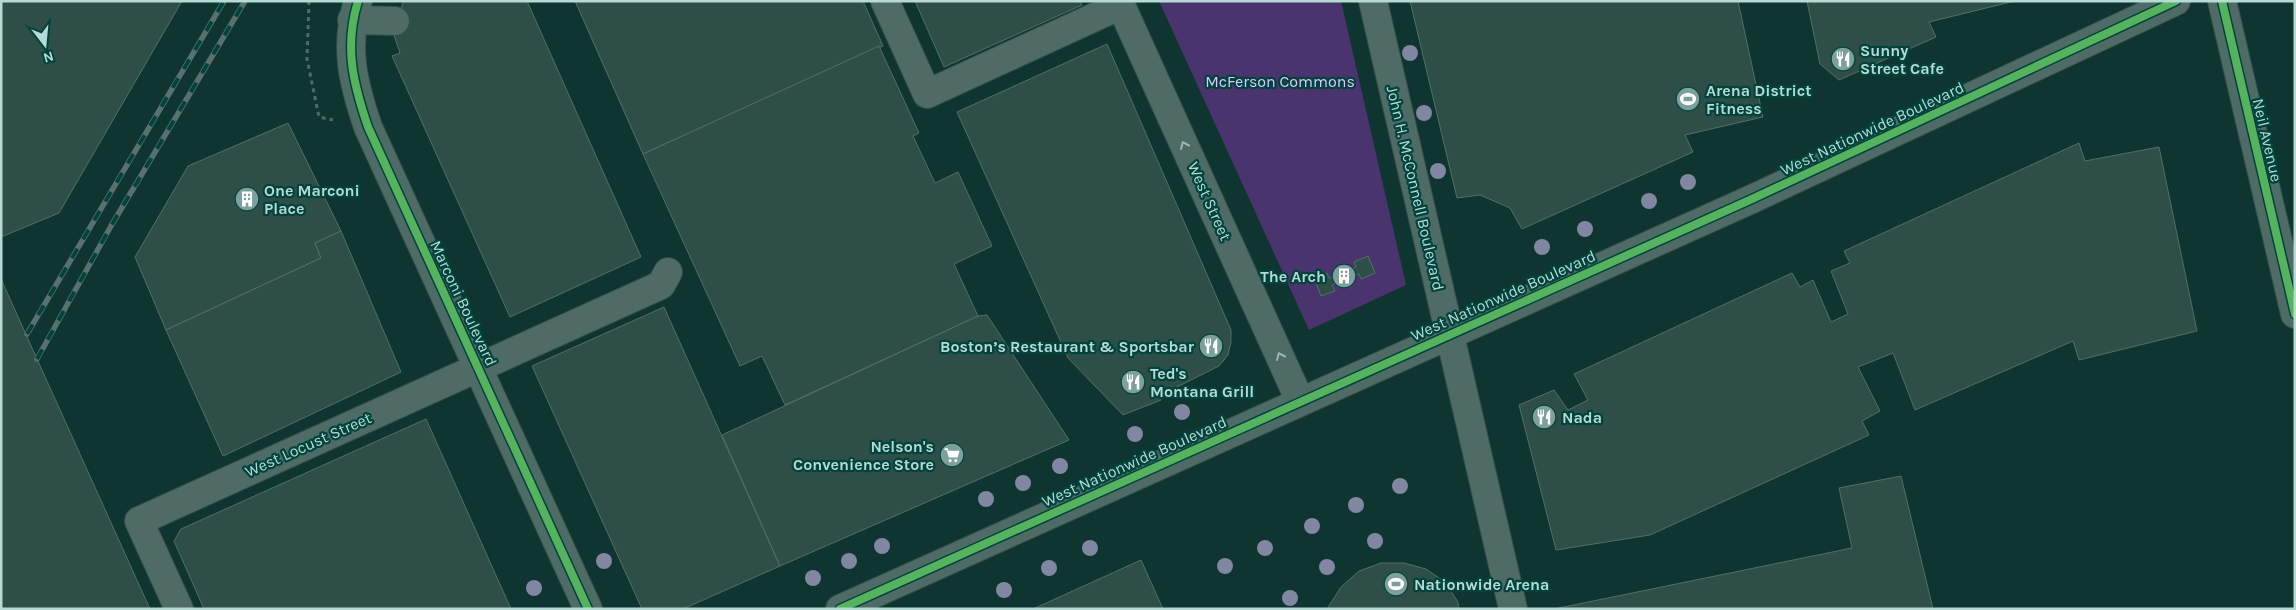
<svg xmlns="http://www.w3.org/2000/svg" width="2296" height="610" font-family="Karla,sans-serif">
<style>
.green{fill:#4a346d}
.building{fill:#2e4f47;stroke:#526f67}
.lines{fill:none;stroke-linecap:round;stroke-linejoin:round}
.minor-casing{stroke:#334e4a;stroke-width:30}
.path{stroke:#506a66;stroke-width:3;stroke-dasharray:4 4;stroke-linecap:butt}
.minor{stroke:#4f6b66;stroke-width:28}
.rail-casing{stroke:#58716e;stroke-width:5.5}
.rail{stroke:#00443d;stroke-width:4;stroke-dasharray:11;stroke-linecap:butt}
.cycleway-casing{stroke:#00443d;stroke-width:11}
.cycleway{stroke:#56b35d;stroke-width:8}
.tree{fill:#8186a1}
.oneway{stroke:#97b9b3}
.labels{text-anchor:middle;stroke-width:4.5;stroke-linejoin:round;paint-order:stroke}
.poi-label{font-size:16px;font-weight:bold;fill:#b6dad4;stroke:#00443d;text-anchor:start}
.park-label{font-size:16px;fill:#dec8fe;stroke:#00443d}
.street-label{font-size:16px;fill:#b6dad4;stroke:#00443d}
</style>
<rect width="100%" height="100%" fill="#0f3530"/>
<path class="green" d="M1159 1H1341L1406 285 1309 330Z"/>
<g class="building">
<path d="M1 1H182L59 213 1 237Z"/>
<path d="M404 1H527L641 257 510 317 392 56 400 53 394 35 395 21Z"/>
<path d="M575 1H863L883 46 643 154Z"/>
<path d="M915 1H1080L1082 5 944 67Z"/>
<path d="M1410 1H1738L1763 117 1685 135 1693 152 1522 229 1510 208 1480 195 1457 198Z"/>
<path d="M1807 1H2015L1929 22 1936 37 1839 80 1820 64Z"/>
<path d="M1107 44 1231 330V342L1228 355 1219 366 1159 396 1161 400 1123 415 1068 358 957 112Z"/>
<path d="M879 46 919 133 913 136 935 183 958 172 992 246 954 264 978 316 785 405 762 356 740 366 643 154Z"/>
<path d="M288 123 341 231 315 243 321 258 166 330 135 257 188 166Z"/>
<path d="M2079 143 2085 161 2159 147 2197 331 2079 360 2073 341 1915 410 1893 353 1858 367 1880 411 1862 421 1869 435 1650 535 1556 550 1519 405 1554 390 1568 410 1588 400 1574 374 1792 273 1800 287 1813 280 1831 322 1848 314 1831 271 1850 263 1844 251Z"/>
<path d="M341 231 401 372 223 456 166 330 321 258 315 243Z"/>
<path d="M1368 256 1375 273 1361 279 1359 274 1332 285 1335 291 1321 296 1314 278 1327 273 1329 278 1356 267 1354 262Z"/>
<path d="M1 279 37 359 150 609H1Z"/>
<path d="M664 307 780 566 683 609H642L532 366Z"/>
<path d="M987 315 1069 440 780 566 722 435 978 316Z"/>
<path d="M426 419 511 609H204L174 541 181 529Z"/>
<path d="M1901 476 1933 609H1554L1852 548 1839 488Z"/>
<path d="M1141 560 1163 609H1033Z"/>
<path d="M1381 563H1404L1426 569 1445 582 1458 602 1459 609H1327L1341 587 1359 571Z"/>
</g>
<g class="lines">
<g class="minor-casing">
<g id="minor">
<path d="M358 1C344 47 353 83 368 127L588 609"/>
<path d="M885 1 927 94 1121 5"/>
<path d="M1119 1 1300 401"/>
<path d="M1373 1 1513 609"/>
<path d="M2222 1 2295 314"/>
<path d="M352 20 395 21"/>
<path d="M179 609 139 521 661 285 668 272"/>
<path d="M840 609 1752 199 2176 1"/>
</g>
</g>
<path class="path" d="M309 1 307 59 319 117 333 120"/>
<use href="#minor" class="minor"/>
<g class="rail-casing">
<g id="rail">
<path d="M27 334 224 1"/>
<path d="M37 359 111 226 245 1"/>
</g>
</g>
<use href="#rail" class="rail"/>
<g class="cycleway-casing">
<g id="cycleway">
<path d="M358 1C344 47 353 83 368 127L588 609"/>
<path d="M2222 1 2295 314"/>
<path d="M840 609 1752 199 2176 1"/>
</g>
</g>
<use href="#cycleway" class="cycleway"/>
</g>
<g class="tree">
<circle cx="1410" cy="53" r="8"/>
<circle cx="1424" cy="113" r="8"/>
<circle cx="1438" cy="171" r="8"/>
<circle cx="1688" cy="182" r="8"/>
<circle cx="1649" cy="201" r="8"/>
<circle cx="1585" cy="229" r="8"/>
<circle cx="1542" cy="247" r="8"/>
<circle cx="1182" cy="412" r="8"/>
<circle cx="1135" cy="434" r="8"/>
<circle cx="1060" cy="466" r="8"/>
<circle cx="1023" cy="483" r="8"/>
<circle cx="1400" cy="486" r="8"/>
<circle cx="986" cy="499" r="8"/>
<circle cx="1356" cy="505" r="8"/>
<circle cx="1312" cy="526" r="8"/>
<circle cx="1375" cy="541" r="8"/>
<circle cx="882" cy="546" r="8"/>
<circle cx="1090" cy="548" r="8"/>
<circle cx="1265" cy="548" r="8"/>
<circle cx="604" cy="561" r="8"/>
<circle cx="849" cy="561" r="8"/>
<circle cx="1225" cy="566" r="8"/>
<circle cx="1327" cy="567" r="8"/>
<circle cx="1049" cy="568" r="8"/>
<circle cx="813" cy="578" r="8"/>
<circle cx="534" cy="588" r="8"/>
<circle cx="1004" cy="590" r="8"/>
<circle cx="1290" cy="598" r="8"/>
</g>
<defs><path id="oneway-chevron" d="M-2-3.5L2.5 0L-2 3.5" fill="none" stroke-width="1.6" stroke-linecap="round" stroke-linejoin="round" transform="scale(1.25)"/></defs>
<g class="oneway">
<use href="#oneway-chevron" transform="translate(1184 145) rotate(-114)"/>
<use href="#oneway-chevron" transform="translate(1280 356) rotate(-114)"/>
</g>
<defs>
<g id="restaurant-disc" transform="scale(1.25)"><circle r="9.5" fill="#7ca09b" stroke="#00443d"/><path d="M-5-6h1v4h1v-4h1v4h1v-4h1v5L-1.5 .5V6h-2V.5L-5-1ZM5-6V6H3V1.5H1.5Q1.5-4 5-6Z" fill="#fff"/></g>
<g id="stadium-disc" transform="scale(1.25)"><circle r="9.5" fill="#7ca09b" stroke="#00443d"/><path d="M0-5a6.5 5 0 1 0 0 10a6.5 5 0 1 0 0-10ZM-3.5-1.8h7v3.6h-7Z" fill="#fff"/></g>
<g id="building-disc" transform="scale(1.25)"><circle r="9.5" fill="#7ca09b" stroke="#00443d"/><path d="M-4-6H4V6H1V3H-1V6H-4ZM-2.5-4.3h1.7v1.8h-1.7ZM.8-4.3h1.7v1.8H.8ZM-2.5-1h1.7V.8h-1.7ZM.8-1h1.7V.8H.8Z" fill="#fff"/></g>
<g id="supermarket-disc" transform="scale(1.25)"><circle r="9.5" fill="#7ca09b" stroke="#00443d"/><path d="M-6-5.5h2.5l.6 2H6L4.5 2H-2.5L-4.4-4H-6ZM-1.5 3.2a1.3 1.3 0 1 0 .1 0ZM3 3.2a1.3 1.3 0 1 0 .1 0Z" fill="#fff"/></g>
</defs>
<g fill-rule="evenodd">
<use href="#restaurant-disc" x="1843" y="59"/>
<use href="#stadium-disc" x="1688" y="99"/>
<use href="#building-disc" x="247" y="199"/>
<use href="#building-disc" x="1344" y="276"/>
<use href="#restaurant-disc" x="1211" y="346"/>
<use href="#restaurant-disc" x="1133" y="382"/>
<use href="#restaurant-disc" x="1544" y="417"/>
<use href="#supermarket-disc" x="952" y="455"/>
<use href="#stadium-disc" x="1396" y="584"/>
</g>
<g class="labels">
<g class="poi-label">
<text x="1860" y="56">Sunny<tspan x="1860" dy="18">Street Cafe</tspan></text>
<text x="1706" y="96">Arena District<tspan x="1706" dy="18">Fitness</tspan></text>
<text x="264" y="196">One Marconi<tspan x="264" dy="18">Place</tspan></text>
<text x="1326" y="282" text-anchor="end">The Arch</text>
<text x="1194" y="352" text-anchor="end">Boston’s Restaurant &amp; Sportsbar</text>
<text x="1150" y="379">Ted's<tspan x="1150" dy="18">Montana Grill</tspan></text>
<text x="1562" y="423">Nada</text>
<text x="934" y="452" text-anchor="end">Nelson's<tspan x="934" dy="18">Convenience Store</tspan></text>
<text x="1414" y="590">Nationwide Arena</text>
</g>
<g class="park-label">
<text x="1280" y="87">McFerson Commons</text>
</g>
<g class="street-label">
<text transform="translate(1872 128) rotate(-25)" y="6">West Nationwide Boulevard</text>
<text transform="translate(2268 140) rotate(77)" y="6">Neil Avenue</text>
<text transform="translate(1416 188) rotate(77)" y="6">John H. McConnell Boulevard</text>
<text transform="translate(1210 201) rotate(66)" y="6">West Street</text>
<text transform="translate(1503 295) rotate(-24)" y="6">West Nationwide Boulevard</text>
<text transform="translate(464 303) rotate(65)" y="6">Marconi Boulevard</text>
<text transform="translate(308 444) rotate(-24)" y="6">West Locust Street</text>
<text transform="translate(1134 461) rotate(-24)" y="6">West Nationwide Boulevard</text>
</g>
</g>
<rect width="2296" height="610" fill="none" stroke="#b6dad4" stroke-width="5"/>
<g transform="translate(45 45) rotate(164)" stroke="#00443d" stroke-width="4" paint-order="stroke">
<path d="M0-4L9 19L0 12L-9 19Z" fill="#b6dad4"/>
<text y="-8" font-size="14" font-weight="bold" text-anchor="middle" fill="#b6dad4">N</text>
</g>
</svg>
